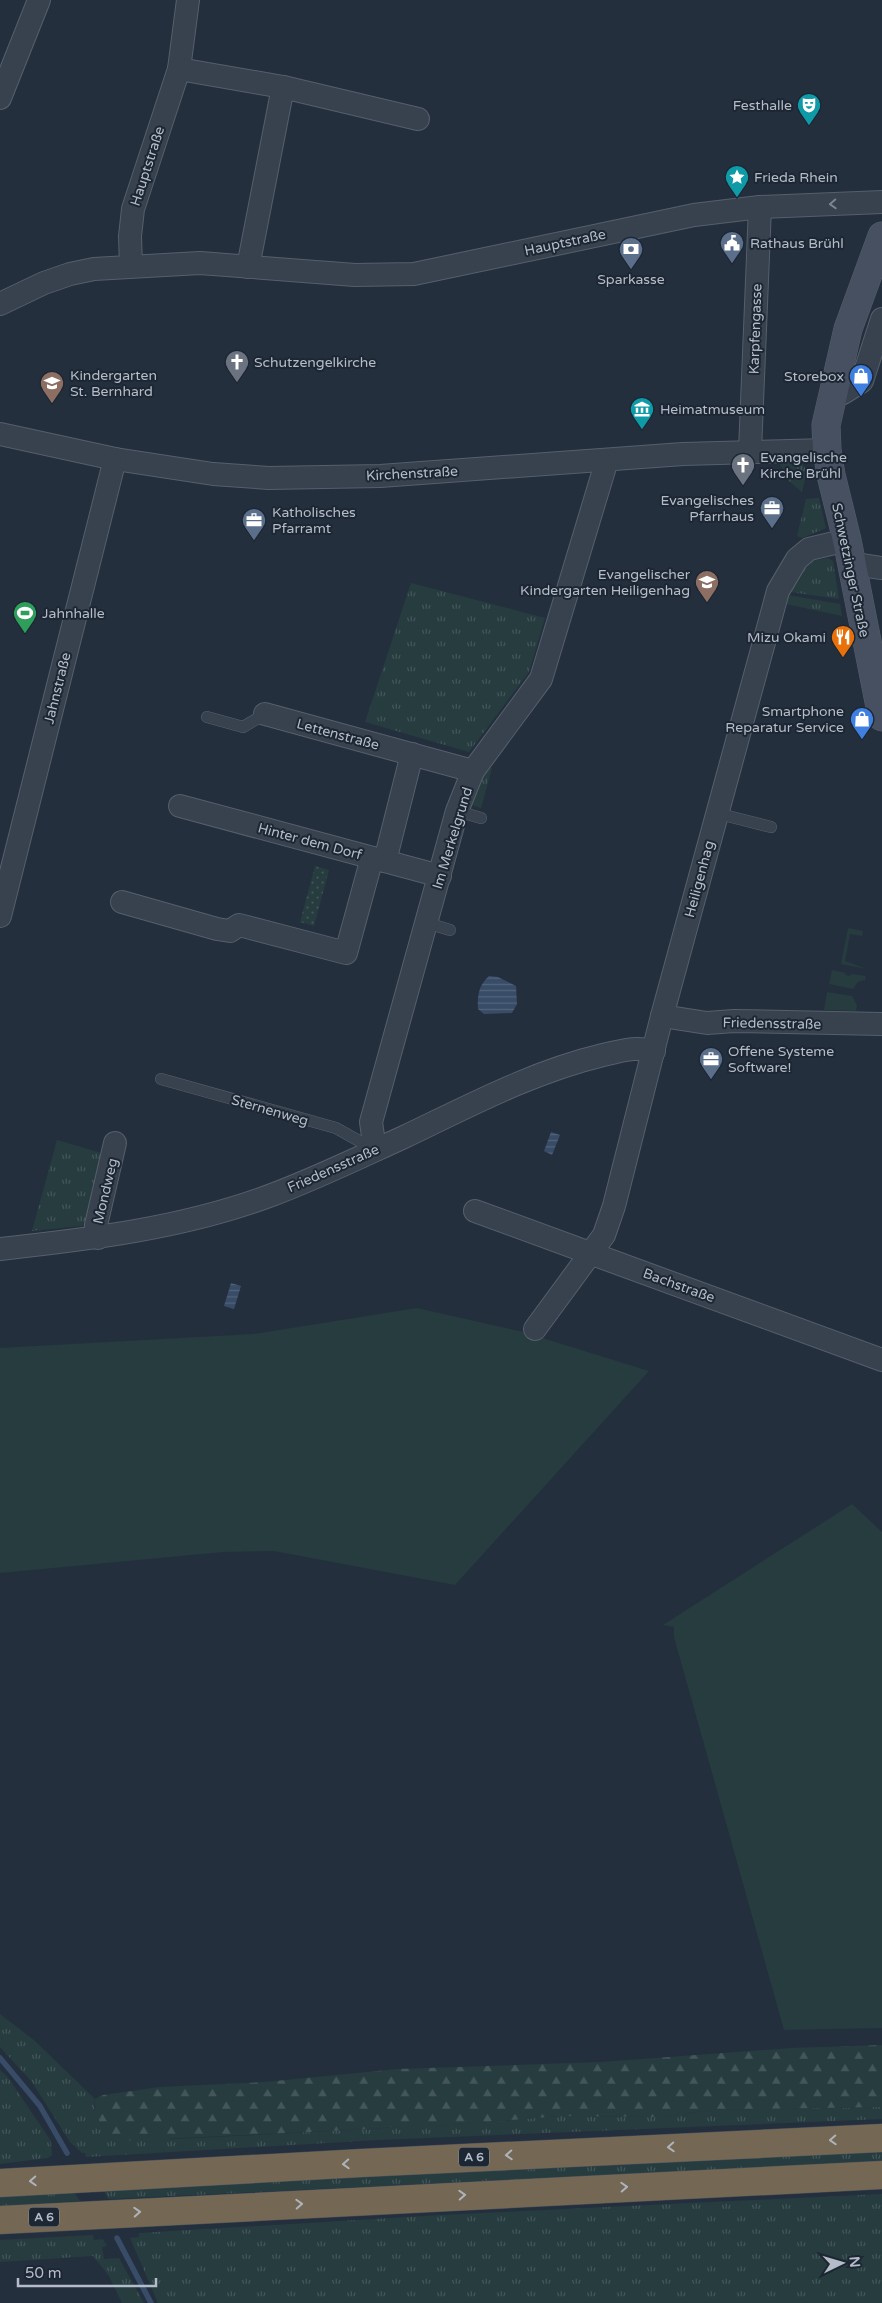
<svg xmlns="http://www.w3.org/2000/svg" width="882" height="2303" font-family="'Varela Round',sans-serif">
<style>
.grass{fill:url(#grass-tufts)}
.forest{fill:url(#forest-firs)}
.park{fill:url(#park-dots)}
.garden{fill:#263c3f}
.water{fill:url(#water-rules)}
.lines{fill:none;stroke-linecap:round;stroke-linejoin:round}
.stream{stroke:#394c67;stroke-width:5.5}
.service-casing{stroke:#565f6c;stroke-width:12}
.minor-casing{stroke:#565f6c;stroke-width:24}
.secondary-casing{stroke:#565f6c;stroke-width:29}
.motorway-casing{stroke:#434c59;stroke-width:29}
.service{stroke:#38414e;stroke-width:11}
.minor{stroke:#38414e;stroke-width:22}
.secondary{stroke:#465061;stroke-width:28}
.motorway{stroke:#746855;stroke-width:28}
.oneway{stroke:#7c8592}
.oneway2{stroke:#aeb4bd}
.labels{text-anchor:middle;stroke-width:4;stroke-linejoin:round;paint-order:stroke}
.shield{fill:#1d2633;stroke:#878f9c;stroke-width:1}
.shield-label{font-size:12px;font-weight:bold;fill:#b4bcc9}
.poi-label{font-size:14px;fill:#b4bcc9;stroke:#1d2633;text-anchor:start}
.street-label{font-size:14px;fill:#b4bcc9;stroke:#1d2633}
</style>
<defs>
<pattern id="grass-tufts" width="24" height="20" patternUnits="userSpaceOnUse" patternTransform="scale(1.25)"><rect width="24" height="20" fill="#263c3f"/><path d="M3 7l-1-3M5 7V3M7 7l1-3M15 17l-1-3M17 17v-4M19 17l1-3" fill="none" stroke="#435659"/></pattern>
<pattern id="forest-firs" width="22" height="20" patternUnits="userSpaceOnUse" patternTransform="scale(1.25)"><rect width="22" height="20" fill="#263c3f"/><path d="M5 1l3.5 6h-7zM16 11l3.5 6h-7z" fill="#435659"/></pattern>
<pattern id="park-dots" width="8" height="8" patternUnits="userSpaceOnUse" patternTransform="scale(1.25)"><rect width="8" height="8" fill="#263c3f"/><path d="M2 2h.1M6 6h.1" fill="none" stroke="#435659" stroke-width="1.8" stroke-linecap="round"/></pattern>
<pattern id="water-rules" width="6" height="5" patternUnits="userSpaceOnUse" patternTransform="scale(1.25)"><rect width="6" height="5" fill="#394c67"/><path d="M0 2.5h6" fill="none" stroke="#53647b"/></pattern>
</defs>
<rect width="100%" height="100%" fill="#242f3e"/>
<g class="grass">
<path d="M799 460 807 470 802 492 789 481 779 462Z"/>
<path d="M819 498 826 528 802 538 797 536 806 499Z"/>
<path d="M828 558 833 561 839 599 790 592 805 562Z"/>
<path d="M411 583 545 618 529 672 469 752 365 722Z"/>
<path d="M788 595 840 604 842 616 781 603Z"/>
<path d="M487 767 492 768 481 808 468 804Z"/>
<path d="M57 1140 101 1153 107 1164 91 1225 32 1231Z"/>
<path d="M0 2014 35 2041 95 2099 94 2106 103 2126 174 2139 373 2129 401 2126H438L561 2116 659 2117 711 2110 882 2107V2119L378 2140 86 2157 85 2153H82L70 2142 32 2082 0 2047Z"/>
<path d="M0 2070 7 2076 51 2141 52 2155 48 2158 0 2164Z"/>
<path d="M882 2150V2162L108 2199 103 2189Z"/>
<path d="M73 2191 80 2201 0 2206V2196Z"/>
<path d="M882 2194V2303H158L130 2238 139 2237V2233L441 2215Z"/>
<path d="M93 2235 94 2240 103 2239 107 2246 102 2247 104 2259 119 2258 144 2303H122L109 2276 93 2256 0 2262V2240Z"/>
</g>
<path class="forest" d="M882 2045V2107L711 2110 659 2117 561 2116 438 2126H401L373 2129 116 2141 106 2140C103 2127 93 2112 95 2099L103 2095 160 2087 265 2082 398 2069 601 2062 793 2048Z"/>
<path class="park" d="M315 866 329 870 314 926 300 922Z"/>
<g class="garden">
<path d="M848 928 863 931 862 936 850 934 845 961 867 969 841 964Z"/>
<path d="M832 970 846 973 845 975 850 976 851 974 866 976 865 980 858 982 853 989 829 984Z"/>
<path d="M827 992 852 996 857 1005 856 1011 824 1010Z"/>
<path d="M417 1308 523 1332 649 1371 455 1585 274 1551 223 1552 0 1573V1348L254 1334Z"/>
<path d="M852 1504 882 1532V2028L784 2030 674 1637V1627L663 1625Z"/>
</g>
<g class="water">
<path d="M489 976 498 977 516 986 517 1004 512 1013 484 1014 478 1009C477 995 479 985 489 976Z"/>
<path d="M551 1132 560 1135 552 1155 544 1151Z"/>
<path d="M231 1283 241 1286 234 1309 224 1306Z"/>
</g>
<g class="lines">
<g class="stream">
<path d="M0 2058 40 2106 67 2153"/>
<path d="M117 2238 151 2303"/>
</g>
<g class="service-casing">
<g id="service">
<path d="M207 717 243 727 265 714"/>
<path d="M457 811 481 818"/>
<path d="M716 813 771 827"/>
<path d="M427 923 450 930"/>
<path d="M161 1079 336 1128 375 1150"/>
</g>
</g>
<g class="minor-casing">
<g id="minor">
<path d="M179 69 188 0"/>
<path d="M283 87 418 119"/>
<path d="M0 98 39 0"/>
<path d="M131 266 130 236 133 209 179 69 283 87 248 267"/>
<path d="M0 304 44 283 70 274 94 269 200 263 355 275 414 274 694 215 760 207 882 202"/>
<path d="M832 393H843L862 381 882 319"/>
<path d="M0 434 115 459 213 474 269 478 380 476 683 454 827 450"/>
<path d="M750 451 760 207"/>
<path d="M852 567 861 565 882 568"/>
<path d="M265 714 473 771"/>
<path d="M180 806 440 876"/>
<path d="M385 861 412 754"/>
<path d="M122 902 217 929 230 931 239 925 346 953 372 858"/>
<path d="M0 916 115 459"/>
<path d="M662 1016 707 1023 734 1021 882 1024"/>
<path d="M375 1150 371 1122 457 811 473 771 541 679 607 460"/>
<path d="M475 1211 882 1360"/>
<path d="M98 1238 96 1225 115 1143"/>
<path d="M0 1249C91 1239 183 1228 269 1196 315 1179 360 1157 404 1137 469 1106 532 1072 603 1055 622 1051 634 1046 654 1051"/>
<path d="M535 1329 604 1235 614 1206 662 1016 778 591 797 559 809 549 847 540"/>
</g>
</g>
<g class="secondary-casing">
<path id="secondary" d="M882 236 848 329 826 425 827 450 831 475 847 540 882 717"/>
</g>
<g class="motorway-casing">
<g id="motorway">
<path d="M0 2183 362 2163 882 2138"/>
<path d="M0 2220 882 2175"/>
</g>
</g>
<use href="#service" class="service"/>
<use href="#minor" class="minor"/>
<use href="#secondary" class="secondary"/>
<use href="#motorway" class="motorway"/>
</g>
<defs><path id="oneway-chevron" d="M-2-3.5L2.5 0L-2 3.5" fill="none" stroke-width="1.6" stroke-linecap="round" stroke-linejoin="round" transform="scale(1.25)"/></defs>
<use class="oneway" href="#oneway-chevron" transform="translate(833 204) rotate(177)"/>
<g class="oneway2">
<use href="#oneway-chevron" transform="translate(833 2140) rotate(177)"/>
<use href="#oneway-chevron" transform="translate(671 2147) rotate(177)"/>
<use href="#oneway-chevron" transform="translate(509 2155) rotate(177)"/>
<use href="#oneway-chevron" transform="translate(346 2164) rotate(177)"/>
<use href="#oneway-chevron" transform="translate(33 2181) rotate(177)"/>
<use href="#oneway-chevron" transform="translate(624 2187) rotate(-3)"/>
<use href="#oneway-chevron" transform="translate(462 2195) rotate(-3)"/>
<use href="#oneway-chevron" transform="translate(299 2204) rotate(-3)"/>
<use href="#oneway-chevron" transform="translate(137 2212) rotate(-3)"/>
</g>
<defs>
<g id="theatre-pin" transform="scale(1.25)"><path d="M0 17L-7.5 6A9.5 9.5 0 1 1 7.5 6Z" fill="#0f9aa8" stroke="#1d2633"/><path d="M-5-5.5Q0-4 5-5.5V0Q5 5 0 6Q-5 5-5 0ZM-3.3-2.5H-1v1.5H-3.3ZM1-2.5H3.3v1.5H1ZM-2.8 1Q0 5.5 2.8 1Z" fill="#fff"/></g>
<g id="sight-pin" transform="scale(1.25)"><path d="M0 17L-7.5 6A9.5 9.5 0 1 1 7.5 6Z" fill="#0f9aa8" stroke="#1d2633"/><path d="M0-6L1.8-2.2L6-1.7L2.9 1.2L3.7 5.4L0 3.3L-3.7 5.4L-2.9 1.2L-6-1.7L-1.8-2.2Z" fill="#fff"/></g>
<g id="civic-pin" transform="scale(1.25)"><path d="M0 17L-7.5 6A9.5 9.5 0 1 1 7.5 6Z" fill="#5c6f8a" stroke="#1d2633"/><path d="M-.6-6.5H3V-4.5H.6V-3L4-1V1h2V6H-6V1h2V-1L-.6-3ZM-1.2 2.5V6h2.4V2.5Z" fill="#fff"/></g>
<g id="bank-pin" transform="scale(1.25)"><path d="M0 17L-7.5 6A9.5 9.5 0 1 1 7.5 6Z" fill="#5c6f8a" stroke="#1d2633"/><path d="M-6-4H6V4H-6ZM0-2.3a2.3 2.3 0 1 0 0 4.6a2.3 2.3 0 1 0 0-4.6Z" fill="#fff"/></g>
<g id="church-pin" transform="scale(1.25)"><path d="M0 17L-7.5 6A9.5 9.5 0 1 1 7.5 6Z" fill="#6b7280" stroke="#1d2633"/><path d="M-1.2-6h2.4v3.5h3.3v2.4h-3.3V6h-2.4V-.1h-3.3v-2.4h3.3Z" fill="#fff"/></g>
<g id="shop-pin" transform="scale(1.25)"><path d="M0 17L-7.5 6A9.5 9.5 0 1 1 7.5 6Z" fill="#3f7fe0" stroke="#1d2633"/><path d="M-5-2.5h2.3a2.7 3.5 0 0 1 5.4 0H5L5.5 6h-11ZM-1.5-2.5h3a1.5 2.3 0 0 0-3 0Z" fill="#fff"/></g>
<g id="school-pin" transform="scale(1.25)"><path d="M0 17L-7.5 6A9.5 9.5 0 1 1 7.5 6Z" fill="#8d6e63" stroke="#1d2633"/><path d="M0-5L7-2L0 1L-7-2ZM-4 1L0 2.5L4 1V4Q0 6-4 4Z" fill="#fff"/></g>
<g id="museum-pin" transform="scale(1.25)"><path d="M0 17L-7.5 6A9.5 9.5 0 1 1 7.5 6Z" fill="#0f9aa8" stroke="#1d2633"/><path d="M0-6L6-3V-2H-6V-3ZM-5-1h2V3h-2ZM-1-1h2V3h-2ZM3-1h2V3H3ZM-6 4H6V6H-6Z" fill="#fff"/></g>
<g id="office-pin" transform="scale(1.25)"><path d="M0 17L-7.5 6A9.5 9.5 0 1 1 7.5 6Z" fill="#5c6f8a" stroke="#1d2633"/><path d="M-6-3h4V-5.5h4V-3h4V5H-6ZM-1-4.5V-3h2v-1.5ZM-6 0V1H6V0Z" fill="#fff"/></g>
<g id="stadium-pin" transform="scale(1.25)"><path d="M0 17L-7.5 6A9.5 9.5 0 1 1 7.5 6Z" fill="#2e9e5b" stroke="#1d2633"/><path d="M0-5a6.5 5 0 1 0 0 10a6.5 5 0 1 0 0-10ZM-3.5-1.8h7v3.6h-7Z" fill="#fff"/></g>
<g id="restaurant-pin" transform="scale(1.25)"><path d="M0 17L-7.5 6A9.5 9.5 0 1 1 7.5 6Z" fill="#e8710a" stroke="#1d2633"/><path d="M-5-6h1v4h1v-4h1v4h1v-4h1v5L-1.5 .5V6h-2V.5L-5-1ZM5-6V6H3V1.5H1.5Q1.5-4 5-6Z" fill="#fff"/></g>
</defs>
<g fill-rule="evenodd">
<use href="#theatre-pin" x="809" y="105"/>
<use href="#sight-pin" x="737" y="177"/>
<use href="#civic-pin" x="732" y="243"/>
<use href="#bank-pin" x="631" y="249"/>
<use href="#church-pin" x="237" y="362"/>
<use href="#shop-pin" x="861" y="376"/>
<use href="#school-pin" x="52" y="383"/>
<use href="#museum-pin" x="642" y="409"/>
<use href="#church-pin" x="743" y="465"/>
<use href="#office-pin" x="772" y="508"/>
<use href="#office-pin" x="254" y="520"/>
<use href="#school-pin" x="707" y="582"/>
<use href="#stadium-pin" x="25" y="613"/>
<use href="#restaurant-pin" x="843" y="637"/>
<use href="#shop-pin" x="862" y="719"/>
<use href="#office-pin" x="711" y="1059"/>
</g>
<g class="labels">
<g class="shield">
<rect x="459" y="2147.5" width="30" height="19" rx="4"/>
<rect x="29" y="2207.5" width="30" height="19" rx="4"/>
</g>
<g class="shield-label">
<text x="474" y="2161">A 6</text>
<text x="44" y="2221">A 6</text>
</g>
<g class="poi-label">
<text x="792" y="110" text-anchor="end">Festhalle</text>
<text x="754" y="182">Frieda Rhein</text>
<text x="750" y="248">Rathaus Brühl</text>
<text x="631" y="284" text-anchor="middle">Sparkasse</text>
<text x="254" y="367">Schutzengelkirche</text>
<text x="70" y="380">Kindergarten<tspan x="70" dy="16">St. Bernhard</tspan></text>
<text x="844" y="381" text-anchor="end">Storebox</text>
<text x="660" y="414">Heimatmuseum</text>
<text x="760" y="462">Evangelische<tspan x="760" dy="16">Kirche Brühl</tspan></text>
<text x="754" y="505" text-anchor="end">Evangelisches<tspan x="754" dy="16">Pfarrhaus</tspan></text>
<text x="272" y="517">Katholisches<tspan x="272" dy="16">Pfarramt</tspan></text>
<text x="690" y="579" text-anchor="end">Evangelischer<tspan x="690" dy="16">Kindergarten Heiligenhag</tspan></text>
<text x="42" y="618">Jahnhalle</text>
<text x="826" y="642" text-anchor="end">Mizu Okami</text>
<text x="844" y="716" text-anchor="end">Smartphone<tspan x="844" dy="16">Reparatur Service</tspan></text>
<text x="728" y="1056">Offene Systeme<tspan x="728" dy="16">Software!</tspan></text>
</g>
<g class="street-label">
<text transform="translate(147 166) rotate(-72)" y="5">Hauptstraße</text>
<text transform="translate(565 242) rotate(-12)" y="5">Hauptstraße</text>
<text transform="translate(755 329) rotate(-88)" y="5">Karpfengasse</text>
<text transform="translate(412 473) rotate(-3)" y="5">Kirchenstraße</text>
<text transform="translate(851 570) rotate(78)" y="5">Schwetzinger Straße</text>
<text transform="translate(57 688) rotate(-76)" y="5">Jahnstraße</text>
<text transform="translate(338 734) rotate(15)" y="5">Lettenstraße</text>
<text transform="translate(452 838) rotate(-73)" y="5">Im Merkelgrund</text>
<text transform="translate(310 841) rotate(15)" y="5">Hinter dem Dorf</text>
<text transform="translate(699 879) rotate(-75)" y="5">Heiligenhag</text>
<text transform="translate(772 1023) rotate(1)" y="5">Friedensstraße</text>
<text transform="translate(270 1110) rotate(16)" y="5">Sternenweg</text>
<text transform="translate(333 1168) rotate(-24)" y="5">Friedensstraße</text>
<text transform="translate(105 1191) rotate(-77)" y="5">Mondweg</text>
<text transform="translate(679 1285) rotate(20)" y="5">Bachstraße</text>
</g>
</g>
<g transform="translate(842 2263) rotate(85)" stroke="#1d2633" stroke-width="4" paint-order="stroke">
<path d="M0-4L9 19L0 12L-9 19Z" fill="#b4bcc9"/>
<text y="-8" font-size="14" font-weight="bold" text-anchor="middle" fill="#b4bcc9">N</text>
</g>
<path d="M18 2278v8h138v-8" fill="none" stroke="#b4bcc9" stroke-width="2.5"/>
<text x="25" y="2278" font-size="15" fill="#b4bcc9" stroke="#1d2633" stroke-width="4" paint-order="stroke">50 m</text>
</svg>
